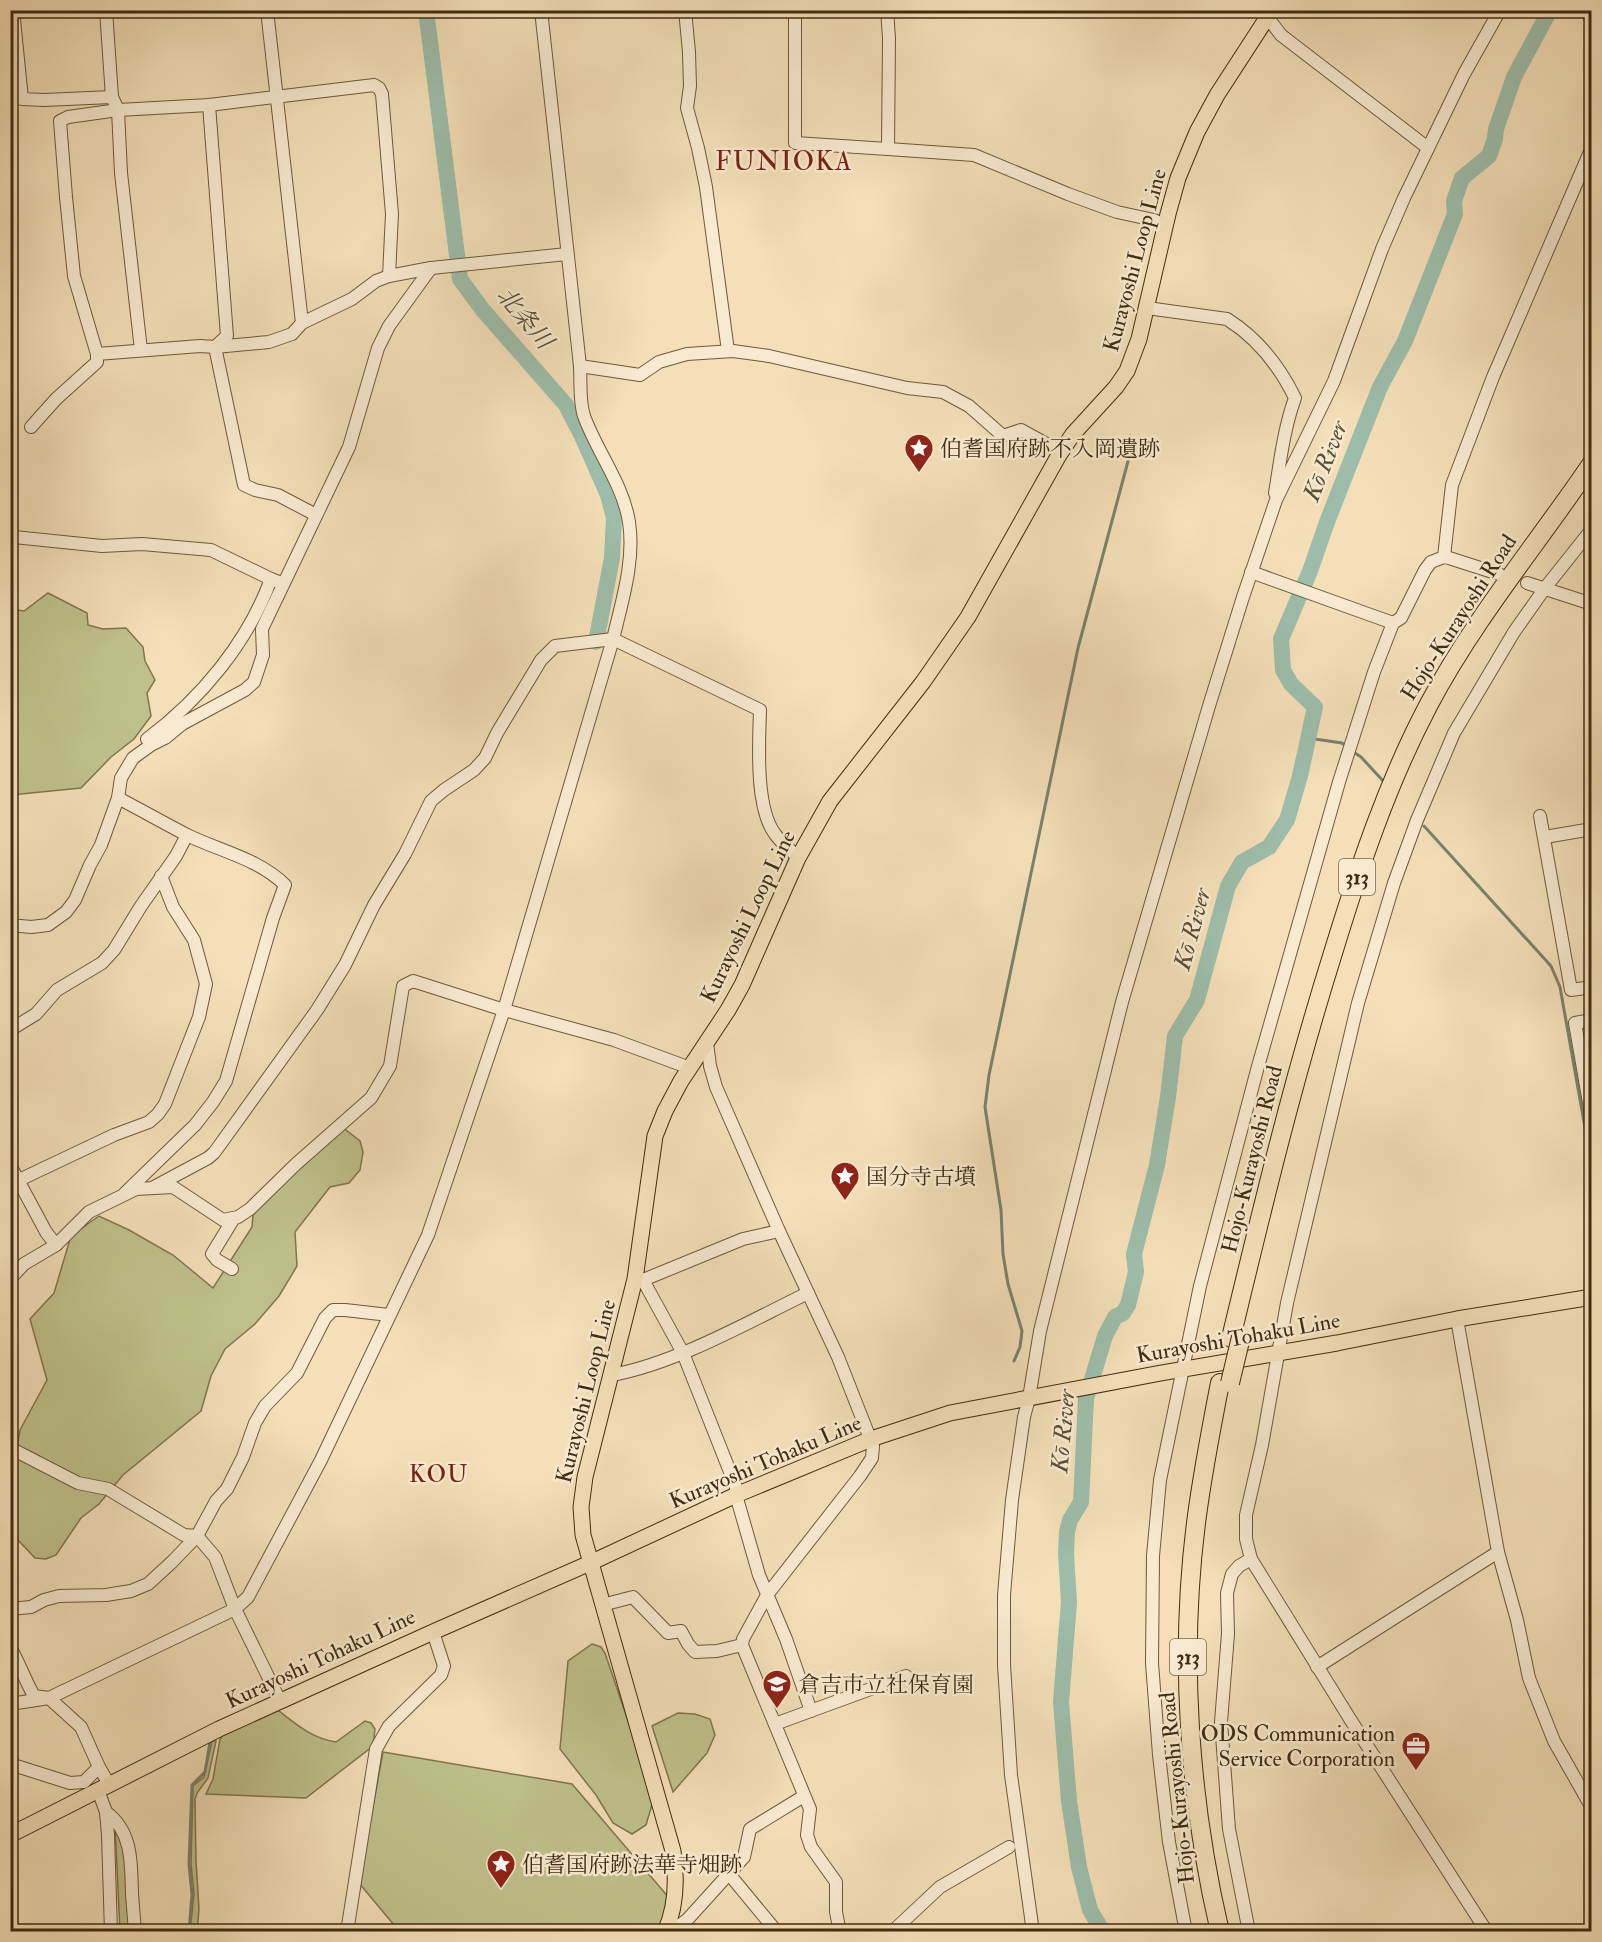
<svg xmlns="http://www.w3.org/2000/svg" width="1602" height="1942" font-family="'IM FELL Double Pica','Noto Serif JP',serif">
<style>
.green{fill:#bfc18c;stroke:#80764e;stroke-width:1.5}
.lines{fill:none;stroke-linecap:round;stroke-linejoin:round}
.stream{stroke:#78836c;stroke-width:3}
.river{stroke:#9dbdaa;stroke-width:16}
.minor-casing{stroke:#6e593a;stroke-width:14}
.major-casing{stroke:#412c10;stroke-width:17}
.highway-casing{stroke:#412c10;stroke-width:20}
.minor{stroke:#f8ead1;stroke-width:12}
.major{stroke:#f4dfb8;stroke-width:15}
.highway{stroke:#f4dfb8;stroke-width:18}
.highway-bridge-casing{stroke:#412c10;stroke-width:20;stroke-linecap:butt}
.highway-bridge{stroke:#f4dfb8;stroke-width:18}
.labels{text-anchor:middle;stroke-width:5;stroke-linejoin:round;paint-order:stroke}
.shield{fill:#f8ead1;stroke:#78654a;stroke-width:1.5}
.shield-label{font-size:21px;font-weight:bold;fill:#412c10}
.street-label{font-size:22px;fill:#412c10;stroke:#f8ead1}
.poi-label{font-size:22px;fill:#412c10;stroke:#f8ead1;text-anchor:start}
.water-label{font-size:24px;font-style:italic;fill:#585036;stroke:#f8ead1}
.neighbourhood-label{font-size:24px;letter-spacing:1.5px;fill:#7a1f14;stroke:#f8ead1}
.quarter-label{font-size:26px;letter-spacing:1.5px;fill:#7a1f14;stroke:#f8ead1}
</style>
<rect width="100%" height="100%" fill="#f4dfb8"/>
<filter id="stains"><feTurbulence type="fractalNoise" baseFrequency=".00333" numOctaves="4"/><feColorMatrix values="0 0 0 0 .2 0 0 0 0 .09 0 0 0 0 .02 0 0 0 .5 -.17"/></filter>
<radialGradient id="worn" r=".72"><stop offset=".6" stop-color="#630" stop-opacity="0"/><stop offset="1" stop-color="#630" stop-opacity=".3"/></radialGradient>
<g class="green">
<path d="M48 593 87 613 88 625 103 629 126 628 143 647 145 661 155 680 147 693 151 716 134 739 111 757 81 788 11 795V609L24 611Z"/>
<path d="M341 1126 360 1141 363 1152 360 1170 349 1183 330 1187 295 1232 297 1266 279 1296 255 1324 225 1349 211 1376 201 1411 123 1475 99 1504 81 1518 56 1555 46 1559 35 1558 18 1540 11 1527V1481L20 1430 47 1380 30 1319 54 1293 71 1236 99 1216 129 1230 173 1255 213 1288 252 1227 253 1215 288 1171Z"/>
<path d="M592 1644 601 1647 605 1653 654 1798 646 1825 632 1834 613 1823 596 1795 560 1749 568 1661Z"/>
<path d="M274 1707C295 1723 310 1738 336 1742L365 1721 371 1723 375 1729 373 1746 306 1798 206 1794 213 1779 220 1739 227 1728Z"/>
<path d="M678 1713 695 1714 710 1719 715 1735 707 1753 673 1792 652 1726Z"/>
<path d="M212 1741H216L208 1778 197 1793 195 1799 196 1861 199 1909 197 1931 190 1932 194 1894 191 1864 193 1786 204 1777Z"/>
<path d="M383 1752 572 1784 670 1899 664 1921 657 1931H399L359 1883Z"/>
<path d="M115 1825 122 1832 133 1931H120Z"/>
</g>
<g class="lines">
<g class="stream">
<path d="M1308 738 1342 743 1347 747"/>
<path d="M1352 751 1361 757 1385 783"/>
<path d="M1424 826 1551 966 1560 987 1592 1167"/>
<path d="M10 1181 19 1194"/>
<path d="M1014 1361 1020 1347 1022 1331 1008 1284 1003 1254 1001 1210 985 1107 989 1075 1078 648 1131 450 1130 436"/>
<path d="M189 1932 192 1894 189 1864 192 1785 205 1772 210 1742"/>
</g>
<g class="river">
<path d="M426 10 460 279 482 309 566 405 581 434 608 495 614 518 612 558 596 642"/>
<path d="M1103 1932 1090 1910 1079 1867 1069 1801 1061 1702 1069 1602 1066 1554 1067 1532 1070 1520 1081 1502 1086 1399 1105 1336 1115 1317 1123 1313 1128 1305 1136 1272 1134 1254 1157 1165 1168 1097 1175 1036 1197 1000 1228 886 1242 862 1269 847 1287 820 1300 776 1315 707 1291 684 1283 670 1281 639 1310 571 1327 522 1380 387 1405 341 1455 214 1454 201 1462 178 1489 156 1495 139 1496 129 1514 77 1550 10"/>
</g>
<g class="minor-casing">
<g id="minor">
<path d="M13 10 22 99 44 100 112 97"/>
<path d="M106 10 112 97 118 110 121 173 141 350"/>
<path d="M267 10 302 323"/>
<path d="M685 10 689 52 690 86 687 108 698 148 706 187 728 351"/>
<path d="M795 10V143L888 149"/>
<path d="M887 10 889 38 888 149 974 155 1068 194 1117 212 1154 220 1165 226"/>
<path d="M1268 18 1281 35 1428 148"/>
<path d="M209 105 227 336 215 347"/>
<path d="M1147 308 1227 319C1257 338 1280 367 1295 398 1284 428 1280 462 1275 493"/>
<path d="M215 347 244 485 255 490 278 495 316 515"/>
<path d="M97 354 200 346 215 347 269 342 292 334 302 323 352 299 376 281 389 276 431 268 567 254"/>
<path d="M580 366 640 375 659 362 687 354 733 351 769 356 907 388 943 392 969 406 1003 436 1021 430 1061 452"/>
<path d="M31 427 56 399 97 362V354L74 276 66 197 60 121 68 117 118 110 209 105 374 85 379 88 382 94 392 214 389 276"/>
<path d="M14 537 102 546 142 544 211 550 271 579"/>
<path d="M1444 557 1452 485 1493 377 1592 147"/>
<path d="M1251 572 1393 623"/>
<path d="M1527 583 1592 604"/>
<path d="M147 739C201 699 248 642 271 579L279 582"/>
<path d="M118 798C141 810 164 823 187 835 220 851 259 859 285 885L273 918 226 1081 213 1102 195 1125 125 1193"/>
<path d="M1540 816 1571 990 1592 987"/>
<path d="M1545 837 1592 829"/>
<path d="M10 925 31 927 48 925 66 912 75 900 90 865 101 845 118 798 121 778 133 758 151 745 165 738 182 724 245 690 254 682 263 655 262 629 349 447 378 348 389 326 431 268"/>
<path d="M1592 1020 1575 1023 1592 1120"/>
<path d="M10 1030 36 1014 57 990 102 963 114 950 141 906 176 856 187 835"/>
<path d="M707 1043 710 1066 716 1087 779 1231 838 1357 873 1446 872 1458 860 1476 767 1595 743 1639 742 1645 810 1809 807 1835 811 1847 836 1882V1912L840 1932"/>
<path d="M10 1165 46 1232 56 1245"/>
<path d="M19 1180 114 1135 149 1122 158 1114 165 1104 199 1017 206 984 194 940 173 907 161 876"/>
<path d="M154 1187 208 1158 214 1153 317 1010 345 965 374 905 405 854 431 801 444 790 474 770 485 758 497 733 541 660 555 646 613 639 760 710C759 743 755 808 775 834 781 843 791 850 798 858"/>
<path d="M232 1269 217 1260 212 1254 234 1218"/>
<path d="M10 1279 24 1264 56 1245 89 1212 136 1189 173 1187 223 1220 238 1217 250 1209 296 1164 371 1098 390 1066 403 986 413 981 504 1010 614 1040 690 1068"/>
<path d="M636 1279 643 1280 743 1239 779 1231"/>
<path d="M643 1280 683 1353 736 1487V1495L759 1575 786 1639 811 1711"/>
<path d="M1457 1319 1498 1552 1517 1620 1529 1678 1554 1741 1592 1808"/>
<path d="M612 1375C677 1363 748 1322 808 1293"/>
<path d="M10 1448 78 1483 108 1489 184 1535 197 1536 215 1557 235 1609 280 1701"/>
<path d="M602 1605 633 1597 668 1633 681 1631 688 1644 695 1652 717 1651 742 1645"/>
<path d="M10 1609 31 1607 44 1600 59 1596 106 1595 131 1591 148 1584 172 1562 197 1536 216 1501 227 1489 243 1457 255 1423 265 1406 297 1373 325 1318 333 1310H345L389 1315"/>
<path d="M10 1647C19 1663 25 1680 34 1696L49 1698 81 1727 99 1767 109 1784"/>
<path d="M1317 1667 1498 1552"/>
<path d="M10 1704 49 1698 235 1609 248 1597 321 1460 428 1235 504 1010 613 639C622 601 635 561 629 522 623 484 597 452 584 416 579 401 581 382 580 366L541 10"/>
<path d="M775 1724 906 1676"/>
<path d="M10 1764 70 1783 84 1782 99 1767"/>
<path d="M98 1790 106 1812 108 1835 111 1932"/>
<path d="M106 1812C133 1832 131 1863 132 1894 133 1906 134 1919 135 1932"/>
<path d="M729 1874 777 1932"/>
<path d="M347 1932 376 1749 389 1726 441 1675 444 1666 433 1632"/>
<path d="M668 1932 666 1928 677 1927 687 1920 744 1857 750 1829 804 1796"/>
<path d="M892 1932 940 1887 1009 1847"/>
<path d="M1033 1932 1011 1775 1004 1665V1595L1012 1500 1024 1417 1029 1398 1040 1331 1122 1002 1209 706 1243 597 1276 500 1334 381 1382 249 1404 198 1464 74 1500 10"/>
<path d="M1186 1932 1169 1842 1159 1755 1152 1663 1153 1556 1160 1480 1200 1286 1257 1070 1339 782 1374 672 1393 623 1401 618 1425 570 1431 562 1444 557 1449 558 1499 574"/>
<path d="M1249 1932 1229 1829 1221 1722 1228 1634 1227 1593 1232 1574 1239 1566 1251 1559"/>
<path d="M1487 1932 1350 1719 1251 1559 1246 1539V1515L1262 1445 1287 1303 1358 1003 1394 883 1417 820 1454 733 1514 632 1545 588 1592 529"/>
</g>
</g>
<g class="major-casing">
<g id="major">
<path d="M10 1835 219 1729 433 1632 590 1563 736 1495 871 1439 950 1413 1161 1373 1337 1343 1457 1319 1592 1297"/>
<path d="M665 1932C677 1906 677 1878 673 1851L583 1535 581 1507 585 1477 635 1279 655 1136 665 1111 681 1081 728 1010 742 985 798 858 830 801 923 682 968 617 1059 455 1073 434 1116 387 1127 371 1139 339 1168 214 1178 178 1197 132 1217 95 1272 10"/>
</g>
</g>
<g class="highway-casing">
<g id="highway">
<path d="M1589 10 1592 14"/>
<path d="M1231 1338C1262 1209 1293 1080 1333 953 1359 868 1387 784 1428 706 1474 619 1537 544 1592 463"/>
<path d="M1220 1383C1211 1429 1202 1476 1196 1523 1179 1657 1189 1800 1220 1932"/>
</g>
</g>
<use href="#minor" class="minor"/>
<use href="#major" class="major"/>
<use href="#highway" class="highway"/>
<g class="highway-bridge-casing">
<path id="highway-bridge" d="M1230 1383 1241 1337"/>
</g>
<use href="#highway-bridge" class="highway-bridge"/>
</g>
<defs>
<g id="sight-pin" transform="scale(1.5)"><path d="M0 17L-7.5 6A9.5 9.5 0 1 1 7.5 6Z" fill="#8f2418" stroke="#f8ead1"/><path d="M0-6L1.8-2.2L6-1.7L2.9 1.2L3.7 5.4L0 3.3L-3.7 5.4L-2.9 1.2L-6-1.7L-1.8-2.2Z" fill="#fff"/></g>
<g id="school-pin" transform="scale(1.5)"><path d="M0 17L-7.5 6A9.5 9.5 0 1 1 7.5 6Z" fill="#8f2418" stroke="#f8ead1"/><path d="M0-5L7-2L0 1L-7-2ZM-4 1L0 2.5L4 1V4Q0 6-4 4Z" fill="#fff"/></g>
<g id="office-pin" transform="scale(1.5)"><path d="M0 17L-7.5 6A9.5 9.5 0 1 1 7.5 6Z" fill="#8f2418" stroke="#f8ead1"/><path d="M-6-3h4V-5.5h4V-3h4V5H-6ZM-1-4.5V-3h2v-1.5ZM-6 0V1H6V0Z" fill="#fff"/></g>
</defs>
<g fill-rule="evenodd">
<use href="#sight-pin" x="919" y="448"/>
<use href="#sight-pin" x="845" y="1176"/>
<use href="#school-pin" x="777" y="1684"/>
<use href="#office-pin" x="1416" y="1746"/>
<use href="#sight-pin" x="501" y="1864"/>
</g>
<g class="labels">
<g class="shield">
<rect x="1339" y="859" width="36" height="36" rx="4.5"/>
<rect x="1170" y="1639" width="36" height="36" rx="4.5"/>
</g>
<g class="shield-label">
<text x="1357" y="884">313</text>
<text x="1188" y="1664">313</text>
</g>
<g class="street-label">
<text transform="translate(1134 260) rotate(-75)" y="8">Kurayoshi Loop Line</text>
<text transform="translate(1458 617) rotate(-57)" y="8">Hojo-Kurayoshi Road</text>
<text transform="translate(747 916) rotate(-64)" y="8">Kurayoshi Loop Line</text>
<text transform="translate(1251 1159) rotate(-76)" y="8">Hojo-Kurayoshi Road</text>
<text transform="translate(1238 1337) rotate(-10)" y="8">Kurayoshi Tohaku Line</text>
<text transform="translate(585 1391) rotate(-76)" y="8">Kurayoshi Loop Line</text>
<text transform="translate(765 1461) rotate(-23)" y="8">Kurayoshi Tohaku Line</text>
<text transform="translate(320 1658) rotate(-25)" y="8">Kurayoshi Tohaku Line</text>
<text transform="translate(1176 1788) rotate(-96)" y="8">Hojo-Kurayoshi Road</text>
</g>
<g class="poi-label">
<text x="940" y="456">伯耆国府跡不入岡遺跡</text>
<text x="866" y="1184">国分寺古墳</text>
<text x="798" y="1692">倉吉市立社保育園</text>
<text x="1395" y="1741" text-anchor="end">ODS Communication<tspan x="1395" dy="25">Service Corporation</tspan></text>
<text x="522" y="1872">伯耆国府跡法華寺畑跡</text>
</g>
<g class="water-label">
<text transform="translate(525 318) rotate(50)" y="8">北条川</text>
<text transform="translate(1325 461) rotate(-69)" y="8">Kō River</text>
<text transform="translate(1192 929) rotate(-75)" y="8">Kō River</text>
<text transform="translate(1063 1431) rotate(-85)" y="8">Kō River</text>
</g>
<g class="neighbourhood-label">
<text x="439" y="1482">KOU</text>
</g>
<g class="quarter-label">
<text x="784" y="170">FUNIOKA</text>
</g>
</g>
<rect width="1602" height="1942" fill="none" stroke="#f4dfb8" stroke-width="36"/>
<rect x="12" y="12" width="1578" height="1918" fill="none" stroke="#412c10" stroke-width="3"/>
<rect x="18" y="18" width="1566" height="1906" fill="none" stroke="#412c10" stroke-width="1.5"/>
<rect width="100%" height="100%" filter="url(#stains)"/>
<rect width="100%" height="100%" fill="url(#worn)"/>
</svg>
